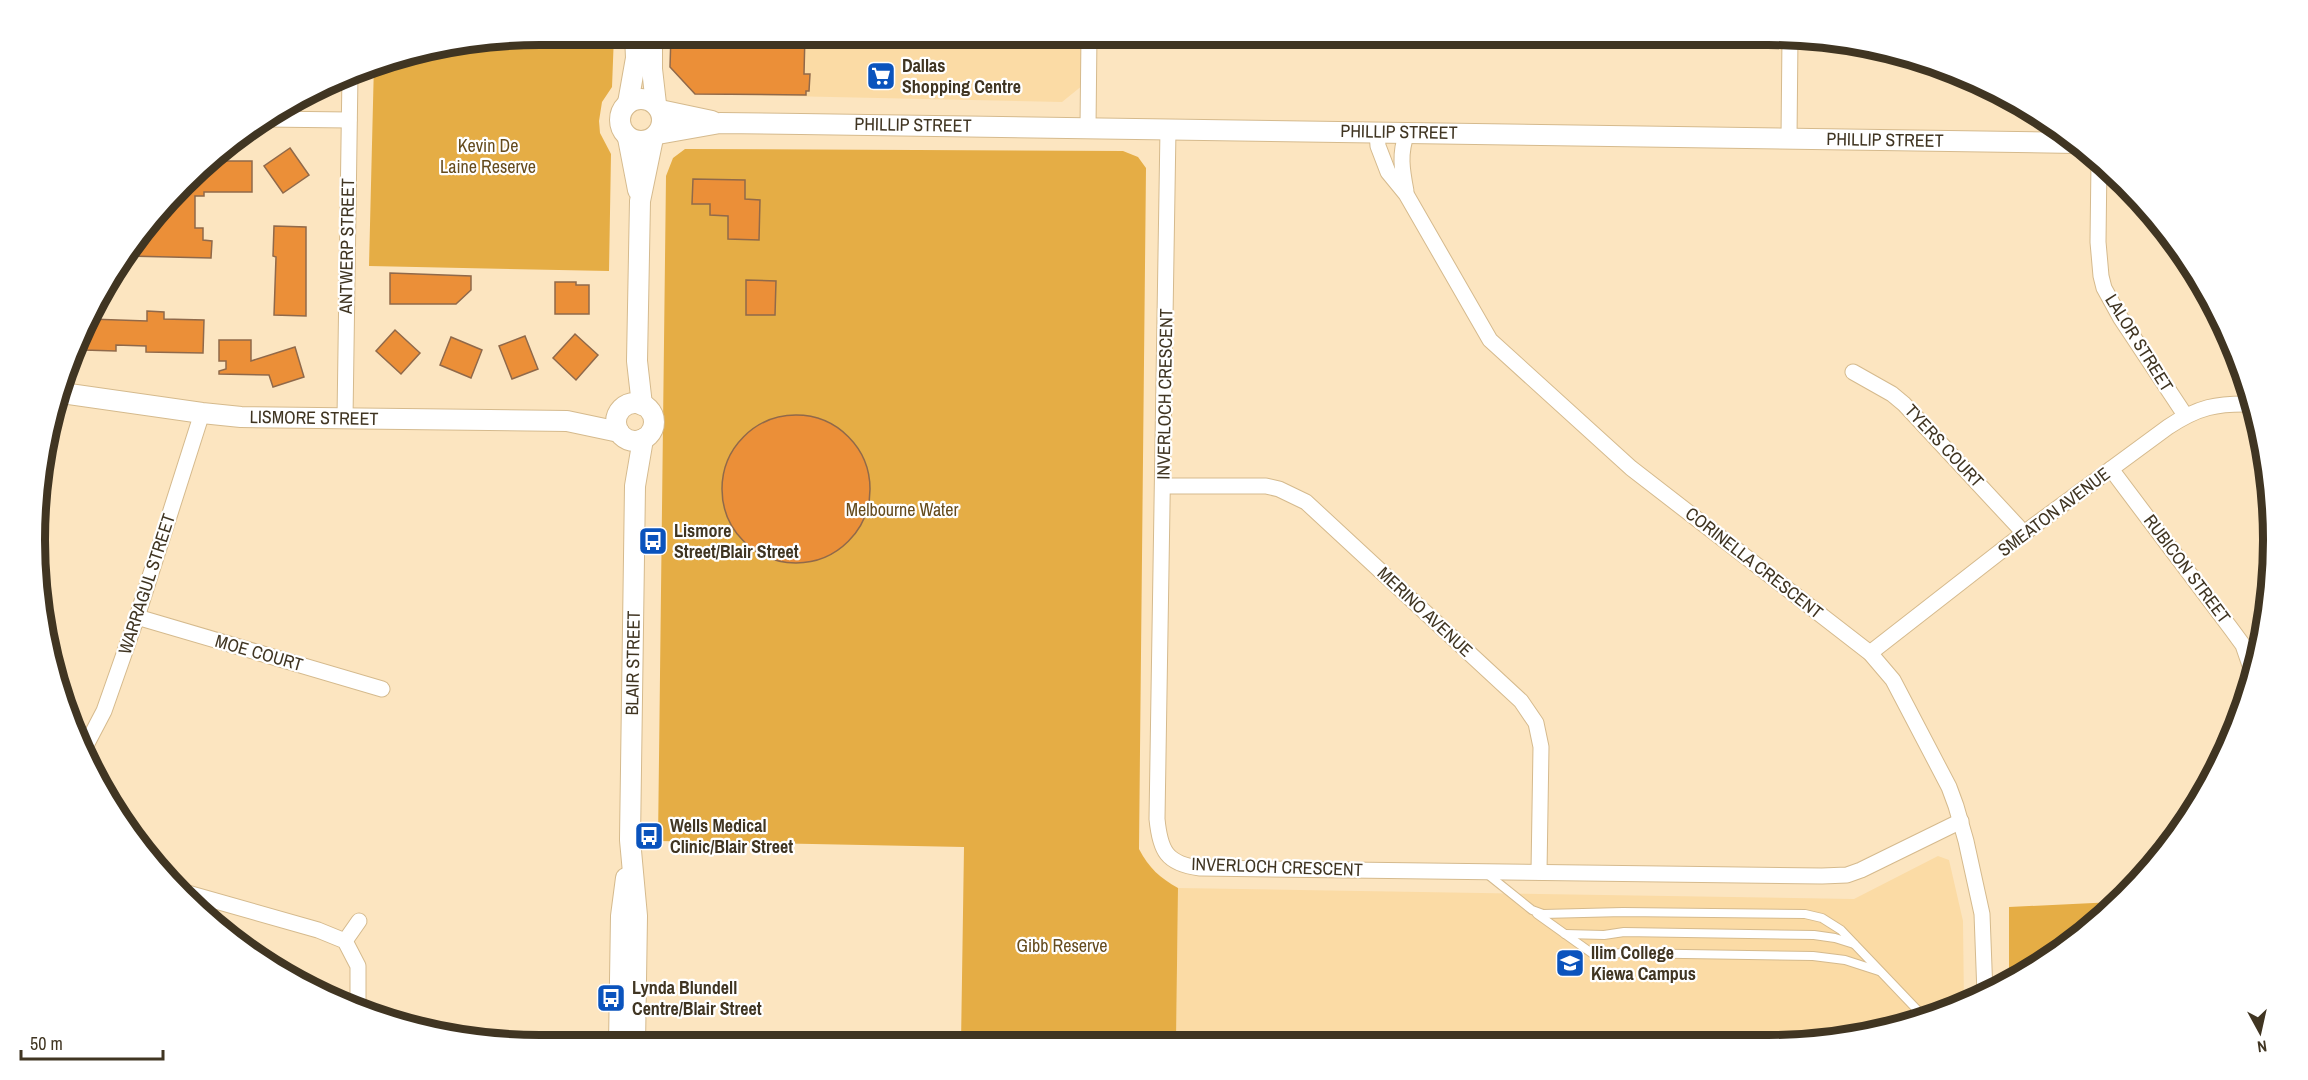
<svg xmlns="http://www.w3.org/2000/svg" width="2308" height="1080" font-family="'Archivo Narrow',sans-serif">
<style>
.built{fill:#fbdba5}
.green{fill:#e5ad45}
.building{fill:#eb8f38;stroke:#90694a;stroke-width:1.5}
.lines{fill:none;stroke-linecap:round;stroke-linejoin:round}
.service-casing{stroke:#d5ba8d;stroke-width:10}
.minor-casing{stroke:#d5ba8d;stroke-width:17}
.tertiary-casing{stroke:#d5ba8d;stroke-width:22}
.service{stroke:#fff;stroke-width:8}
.minor{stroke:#fff;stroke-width:15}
.tertiary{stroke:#fff;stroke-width:20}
.labels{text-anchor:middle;stroke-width:4.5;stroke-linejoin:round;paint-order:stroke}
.poi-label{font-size:18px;font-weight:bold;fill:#403522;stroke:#fff;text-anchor:start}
.street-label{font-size:18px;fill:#403522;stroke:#fff}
.park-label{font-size:18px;fill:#654b1d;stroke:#fff}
.rim{fill:none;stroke:#403522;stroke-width:8}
</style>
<rect width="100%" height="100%" fill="#fce5c0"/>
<g class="built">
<path d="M671 35H1082L1083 85 1062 102 695 94 670 67Z"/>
<path d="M1938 856 1949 860 1963 921 1964 1006 1834 1041 1176 1043 1178 888 1854 899Z"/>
</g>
<g class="green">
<path d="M540 35H614L612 87 602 102 599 121 600 133 611 154 609 271 369 266 374 63Z"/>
<path d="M685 149 1123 151 1138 157 1146 168 1139 849C1149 868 1160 878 1178 888L1176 1043 961 1044 964 847 658 841 666 176 673 158Z"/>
<path d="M2114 902 2076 941 2009 979V907Z"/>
</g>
<g class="building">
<path d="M671 34H805L804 74H810L809 91H806V95L695 94 670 67Z"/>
<path d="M290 148 309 175 283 193 264 166Z"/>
<path d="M206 161H252V192H204V196H195V228H203V240L212 241 211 258 128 256Z"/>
<path d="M693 179 745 180V199L760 200 759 240 728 239V216L710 215V204H692Z"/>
<path d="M274 226 306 227V316L274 315 276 257 273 256Z"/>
<path d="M390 273 471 276V290L456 304H390Z"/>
<path d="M746 280 776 281 775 315H746Z"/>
<path d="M555 282H576V285H589V314H555Z"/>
<path d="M147 311 164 312V319L204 320 203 353 146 352V346L116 345V351L84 350V335L90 319 147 321Z"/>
<path d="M395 330 420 353 401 374 376 351Z"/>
<path d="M575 334 598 355 576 380 553 358Z"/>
<path d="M525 336 538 369 512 379 499 346Z"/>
<path d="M451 337 482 350 471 378 440 365Z"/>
<path d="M219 340H251V361L295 347 304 377 273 387 269 375 219 374V371L226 369V361H219Z"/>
<circle cx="796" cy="489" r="74"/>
</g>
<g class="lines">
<g class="service-casing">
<g id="service">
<path d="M1486 873 1532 910 1543 914 1623 912 1805 914 1822 918 1841 930 1924 1017"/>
<path d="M1537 914 1593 954 1606 955 1621 953 1813 956 1845 960 1879 971"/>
<path d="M1565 934 1604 935 1624 932 1814 935 1835 938 1854 944"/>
</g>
</g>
<g class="minor-casing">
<g id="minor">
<path d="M264 119 349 120"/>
<path d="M1088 127 1089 35"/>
<path d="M1168 129 1157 819C1160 850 1166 864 1200 868L1822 876 1847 875 1861 870 1961 821"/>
<path d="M1377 132 1378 146 1388 172 1406 194 1490 340 1631 468 1870 653 1893 680 1949 787 1956 806 1966 841 1982 914 1985 994"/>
<path d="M1789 138 1790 37"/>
<path d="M2099 161 2098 242 2101 276 2104 288 2120 317 2185 415"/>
<path d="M1406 191C1402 170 1399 153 1407 133"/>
<path d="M1853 372 1892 394 1904 404 2024 533"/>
<path d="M345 418 350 74"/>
<path d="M2111 469 2232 630 2243 645 2253 674"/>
<path d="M1163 486H1266L1279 489 1306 502 1521 701 1536 723 1541 747 1539 872"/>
<path d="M137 617 382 689"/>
<path d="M1870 653 2024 533 2168 427C2198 407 2217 403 2252 404"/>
<path d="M83 751 104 711 137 617 202 413"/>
<path d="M184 892 318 930 345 941 358 966V1010"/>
<path d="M345 941 359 921"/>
</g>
</g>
<g class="tertiary-casing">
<g id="tertiary">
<path d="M652 35V69L656 104"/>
<circle cx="641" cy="120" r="21"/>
<path d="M628 103 636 58 635 35"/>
<path d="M660 110 712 121"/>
<path d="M658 134 720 123 801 124 2077 143"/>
<path d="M628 138 638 190"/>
<path d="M62 393 202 413 241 417 567 421 619 432"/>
<circle cx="635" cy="422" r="19"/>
<path d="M642 405 637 361 640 201 653 138"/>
<path d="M619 1045 621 916 626 878"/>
<path d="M635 1045 637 916 630 840 635 486 643 439"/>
</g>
</g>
<use href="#service" class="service"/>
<use href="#minor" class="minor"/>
<use href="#tertiary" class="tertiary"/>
</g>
<defs>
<g id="supermarket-square" transform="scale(1.5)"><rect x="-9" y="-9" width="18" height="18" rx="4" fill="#0a53bd" stroke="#fff"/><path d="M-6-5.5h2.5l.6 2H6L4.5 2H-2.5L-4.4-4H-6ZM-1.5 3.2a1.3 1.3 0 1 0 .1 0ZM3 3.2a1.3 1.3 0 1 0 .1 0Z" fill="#fff"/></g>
<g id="bus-square" transform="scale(1.5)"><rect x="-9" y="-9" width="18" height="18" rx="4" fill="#0a53bd" stroke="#fff"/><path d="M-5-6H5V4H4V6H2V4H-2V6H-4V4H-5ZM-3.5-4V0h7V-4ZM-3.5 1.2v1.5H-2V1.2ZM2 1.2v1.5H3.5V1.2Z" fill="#fff"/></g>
<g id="school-square" transform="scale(1.5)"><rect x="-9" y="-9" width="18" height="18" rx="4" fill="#0a53bd" stroke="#fff"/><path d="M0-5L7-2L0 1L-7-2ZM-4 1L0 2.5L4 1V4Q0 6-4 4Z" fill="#fff"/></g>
</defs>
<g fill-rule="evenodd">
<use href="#supermarket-square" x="881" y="76"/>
<use href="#bus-square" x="653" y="541"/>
<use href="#bus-square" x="649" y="836"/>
<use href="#school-square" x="1570" y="963"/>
<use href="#bus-square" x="611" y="998"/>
</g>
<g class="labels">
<g class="poi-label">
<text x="902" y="72">Dallas<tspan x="902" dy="21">Shopping Centre</tspan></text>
<text x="674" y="537">Lismore<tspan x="674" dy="21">Street/Blair Street</tspan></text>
<text x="670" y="832">Wells Medical<tspan x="670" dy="21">Clinic/Blair Street</tspan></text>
<text x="1591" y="959">Ilim College<tspan x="1591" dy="21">Kiewa Campus</tspan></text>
<text x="632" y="994">Lynda Blundell<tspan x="632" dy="21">Centre/Blair Street</tspan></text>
</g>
<g class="street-label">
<text transform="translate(913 125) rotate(1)" y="6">PHILLIP STREET</text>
<text transform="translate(1399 132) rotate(1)" y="6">PHILLIP STREET</text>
<text transform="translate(1885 140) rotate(1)" y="6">PHILLIP STREET</text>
<text transform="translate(347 246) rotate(-89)" y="6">ANTWERP STREET</text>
<text transform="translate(2139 343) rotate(58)" y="6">LALOR STREET</text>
<text transform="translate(1165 394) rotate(-89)" y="6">INVERLOCH CRESCENT</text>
<text transform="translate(314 418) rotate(1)" y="6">LISMORE STREET</text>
<text transform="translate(1944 446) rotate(47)" y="6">TYERS COURT</text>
<text transform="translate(2054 512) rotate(-37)" y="6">SMEATON AVENUE</text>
<text transform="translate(1754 563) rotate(38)" y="6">CORINELLA CRESCENT</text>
<text transform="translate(2187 569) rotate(53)" y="6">RUBICON STREET</text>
<text transform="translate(147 584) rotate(-72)" y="6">WARRAGUL STREET</text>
<text transform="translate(1425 612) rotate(43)" y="6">MERINO AVENUE</text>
<text transform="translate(259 653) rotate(16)" y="6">MOE COURT</text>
<text transform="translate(633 663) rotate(-89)" y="6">BLAIR STREET</text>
<text transform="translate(1277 867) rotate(2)" y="6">INVERLOCH CRESCENT</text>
</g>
<g class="park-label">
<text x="488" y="152">Kevin De<tspan x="488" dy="21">Laine Reserve</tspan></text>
<text x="902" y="516">Melbourne Water</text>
<text x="1062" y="952">Gibb Reserve</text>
</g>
</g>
<path d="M0 0H2308V1080H0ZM540 45H1768A495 495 0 0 1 2263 540V540A495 495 0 0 1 1768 1035H540A495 495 0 0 1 45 540V540A495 495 0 0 1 540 45Z" fill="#fff" fill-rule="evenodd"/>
<path class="rim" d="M540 45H1768A495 495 0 0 1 2263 540V540A495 495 0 0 1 1768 1035H540A495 495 0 0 1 45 540V540A495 495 0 0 1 540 45Z"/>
<g transform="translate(2260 1032) rotate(172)" stroke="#ffffff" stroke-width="4.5" paint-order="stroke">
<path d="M0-4.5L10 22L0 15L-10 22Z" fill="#403522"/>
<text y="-9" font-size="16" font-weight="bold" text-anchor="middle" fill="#403522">N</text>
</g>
<path d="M21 1050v9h142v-9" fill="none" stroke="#403522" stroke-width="3"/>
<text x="30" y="1050" font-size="18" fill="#403522" stroke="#ffffff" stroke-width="4.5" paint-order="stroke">50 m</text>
</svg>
